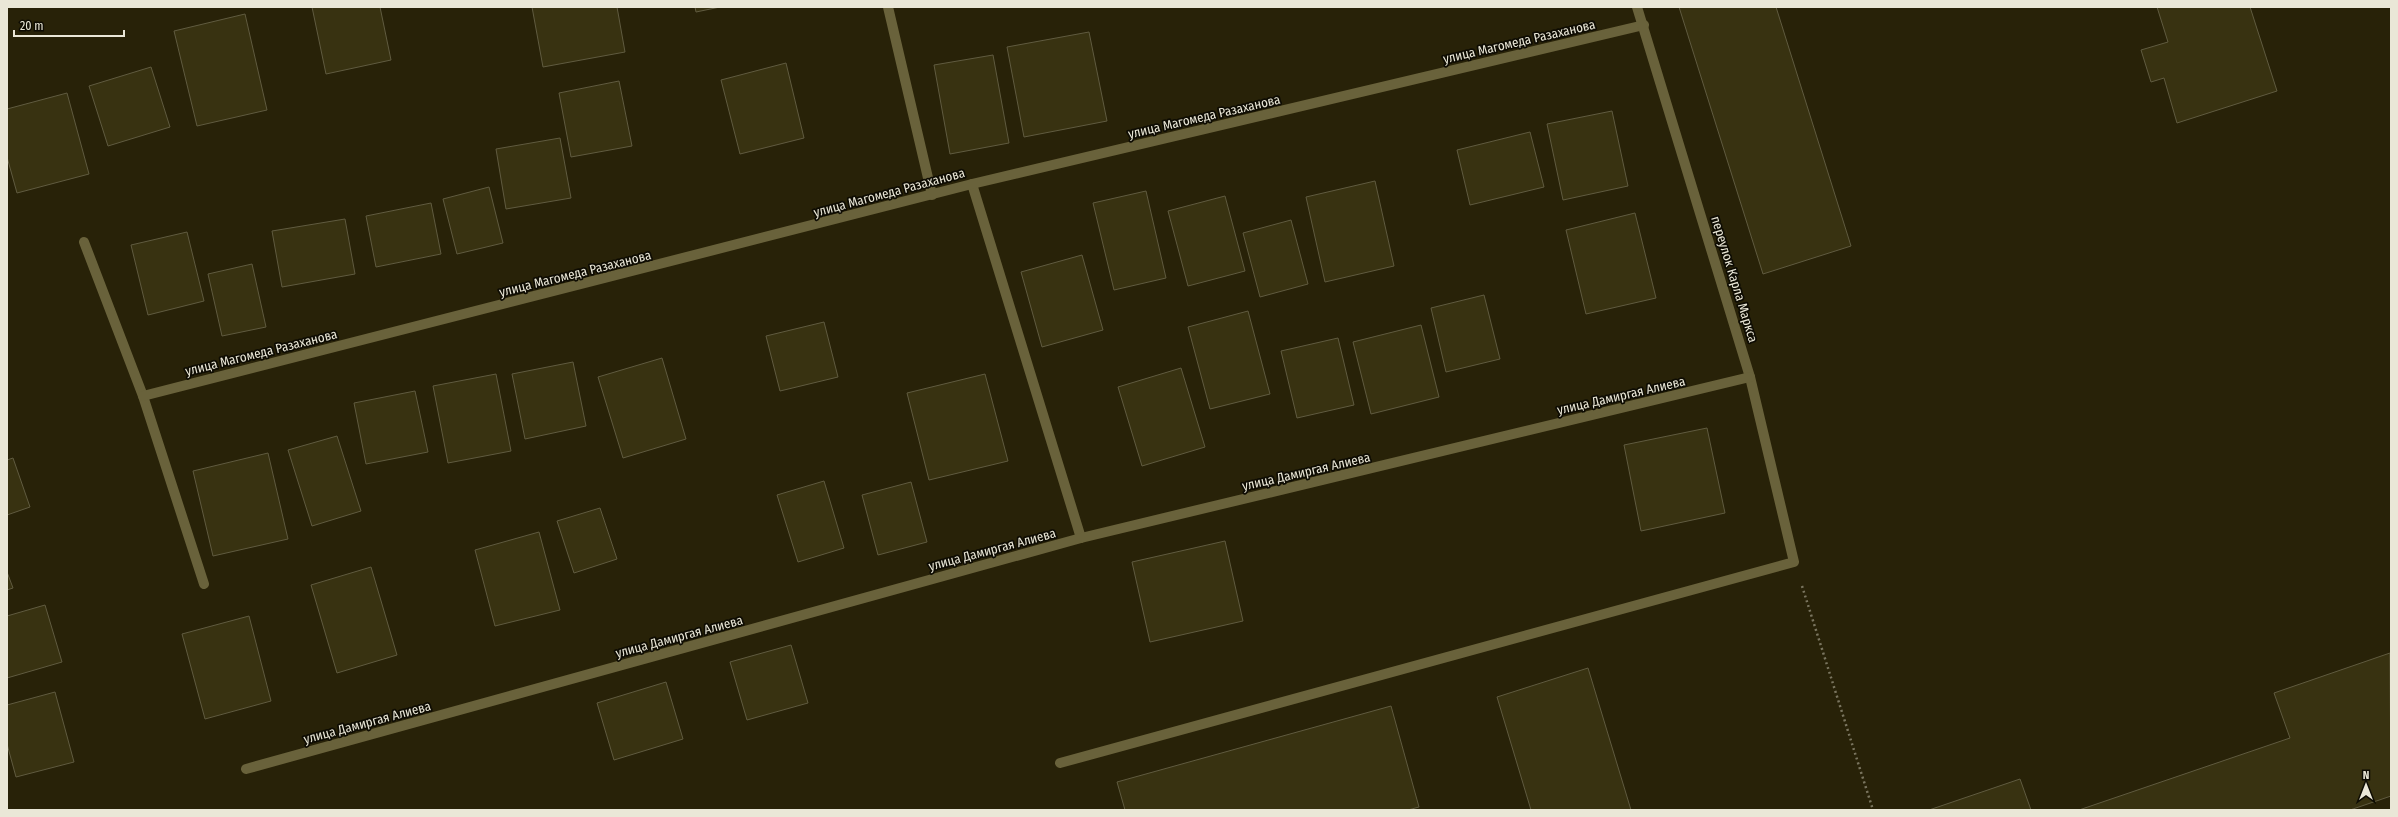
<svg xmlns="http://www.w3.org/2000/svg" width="2398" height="817" font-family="'Fira Sans Condensed',sans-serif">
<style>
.building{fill:#383211;stroke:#605b40}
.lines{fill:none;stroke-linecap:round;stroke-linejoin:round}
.path{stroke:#7a755f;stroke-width:2.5;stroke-dasharray:2 3;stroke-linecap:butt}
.minor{stroke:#69623b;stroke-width:10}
.labels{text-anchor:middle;stroke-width:3.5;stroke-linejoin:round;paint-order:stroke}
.street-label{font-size:13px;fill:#eae7d7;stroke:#0e0c03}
</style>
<rect width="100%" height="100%" fill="#282208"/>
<g class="building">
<path d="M312 7H380L391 60 326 74Z"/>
<path d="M532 7H617L625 52 543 67Z"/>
<path d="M695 7H720L696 12Z"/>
<path d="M1679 7H1776L1851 246 1763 274Z"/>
<path d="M2157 7H2250L2277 91 2177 123 2164 78 2151 82 2141 50 2168 42Z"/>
<path d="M245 14 267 110 197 126 174 31Z"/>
<path d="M1089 32 1107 121 1024 137 1007 47Z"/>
<path d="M993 55 1009 143 950 154 934 65Z"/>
<path d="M786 63 804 138 740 154 721 80Z"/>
<path d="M151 67 170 127 108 146 89 86Z"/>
<path d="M619 81 632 146 571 157 559 93Z"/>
<path d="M67 93 89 174 17 193 7 157V109Z"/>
<path d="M1612 111 1628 186 1563 200 1547 124Z"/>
<path d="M1530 132 1544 187 1470 205 1457 150Z"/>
<path d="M560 138 571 198 506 209 496 149Z"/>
<path d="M1375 181 1394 266 1325 282 1306 197Z"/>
<path d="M489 187 503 243 457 254 443 199Z"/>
<path d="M1146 191 1166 278 1114 290 1093 203Z"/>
<path d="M1225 196 1245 271 1188 286 1168 211Z"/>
<path d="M431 203 441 254 376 267 366 216Z"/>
<path d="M1635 213 1656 298 1586 314 1566 230Z"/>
<path d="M345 219 355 274 282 287 272 231Z"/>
<path d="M1291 220 1308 284 1260 297 1243 233Z"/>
<path d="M187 232 204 301 148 315 131 245Z"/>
<path d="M1082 255 1103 330 1042 347 1021 272Z"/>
<path d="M252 264 266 327 222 336 208 274Z"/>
<path d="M1484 295 1500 359 1446 372 1431 308Z"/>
<path d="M1248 311 1270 394 1210 409 1188 327Z"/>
<path d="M824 322 838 377 780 391 766 336Z"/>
<path d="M1421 325 1439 397 1371 414 1353 342Z"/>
<path d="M1338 338 1354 405 1297 418 1281 351Z"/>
<path d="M662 358 686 439 623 458 598 377Z"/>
<path d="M573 362 586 426 525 439 512 374Z"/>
<path d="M1181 368 1205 447 1142 466 1118 387Z"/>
<path d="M496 374 511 451 448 463 433 386Z"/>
<path d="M985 374 1008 461 929 480 907 393Z"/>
<path d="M415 391 428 452 366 464 354 403Z"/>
<path d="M1707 428 1725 513 1641 531 1624 445Z"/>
<path d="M337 436 361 511 312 526 288 450Z"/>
<path d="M268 453 288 539 213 556 193 471Z"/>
<path d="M13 458 30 507 7 515V460Z"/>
<path d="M824 481 844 548 798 562 777 495Z"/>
<path d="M911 482 927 542 878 555 862 495Z"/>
<path d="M600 508 617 559 574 573 557 521Z"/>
<path d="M539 532 560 610 495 626 475 550Z"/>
<path d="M1225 541 1243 621 1150 642 1132 562Z"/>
<path d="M371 567 397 655 337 673 311 585Z"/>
<path d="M7 572 13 588 7 590Z"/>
<path d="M45 605 62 662 7 678V616Z"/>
<path d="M249 616 271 701 205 719 182 634Z"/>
<path d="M791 645 808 703 747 720 730 662Z"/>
<path d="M2390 653 2391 796 2350 810H2079L2290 738 2274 693Z"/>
<path d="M1588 668 1631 810H1531L1497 697Z"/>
<path d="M666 682 683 739 614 760 597 703Z"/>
<path d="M55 692 74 762 16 777 7 744V705Z"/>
<path d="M1391 706 1419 807 1408 810H1125L1117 782Z"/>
<path d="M2020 779 2031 810H1929Z"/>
</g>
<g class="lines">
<path class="path" d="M1802 586 1873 810"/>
<g class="minor">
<path d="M888 7 932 195"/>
<path d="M972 184 1081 538"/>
<path d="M84 242 143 396 204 584"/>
<path d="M143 396 972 184 1644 25"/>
<path d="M1060 763 1794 562 1750 377 1637 7"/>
<path d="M246 769 1081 538 1750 377"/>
</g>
</g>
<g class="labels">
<g class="street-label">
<text transform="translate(1519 41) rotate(-13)" y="5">улица Магомеда Разаханова</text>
<text transform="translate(1204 116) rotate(-13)" y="5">улица Магомеда Разаханова</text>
<text transform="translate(889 192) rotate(-15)" y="5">улица Магомеда Разаханова</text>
<text transform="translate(575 273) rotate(-14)" y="5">улица Магомеда Разаханова</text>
<text transform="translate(1735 279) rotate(73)" y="5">переулок Карла Маркса</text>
<text transform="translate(261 352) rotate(-14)" y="5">улица Магомеда Разаханова</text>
<text transform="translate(1621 395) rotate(-13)" y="5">улица Дамиргая Алиева</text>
<text transform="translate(1306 471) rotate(-13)" y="5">улица Дамиргая Алиева</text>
<text transform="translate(992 549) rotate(-15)" y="5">улица Дамиргая Алиева</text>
<text transform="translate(679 636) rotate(-15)" y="5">улица Дамиргая Алиева</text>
<text transform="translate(367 722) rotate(-15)" y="5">улица Дамиргая Алиева</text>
</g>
</g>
<rect width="2398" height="817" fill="none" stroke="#eae7d7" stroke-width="16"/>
<g transform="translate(2366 785)" stroke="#0e0c03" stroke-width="3" paint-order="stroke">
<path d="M0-3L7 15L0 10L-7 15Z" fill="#eae7d7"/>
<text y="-6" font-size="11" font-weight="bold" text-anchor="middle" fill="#eae7d7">N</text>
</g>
<path d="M14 30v6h110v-6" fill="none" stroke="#eae7d7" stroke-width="2"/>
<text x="20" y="30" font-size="12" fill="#eae7d7" stroke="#0e0c03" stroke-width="3" paint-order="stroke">20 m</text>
</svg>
